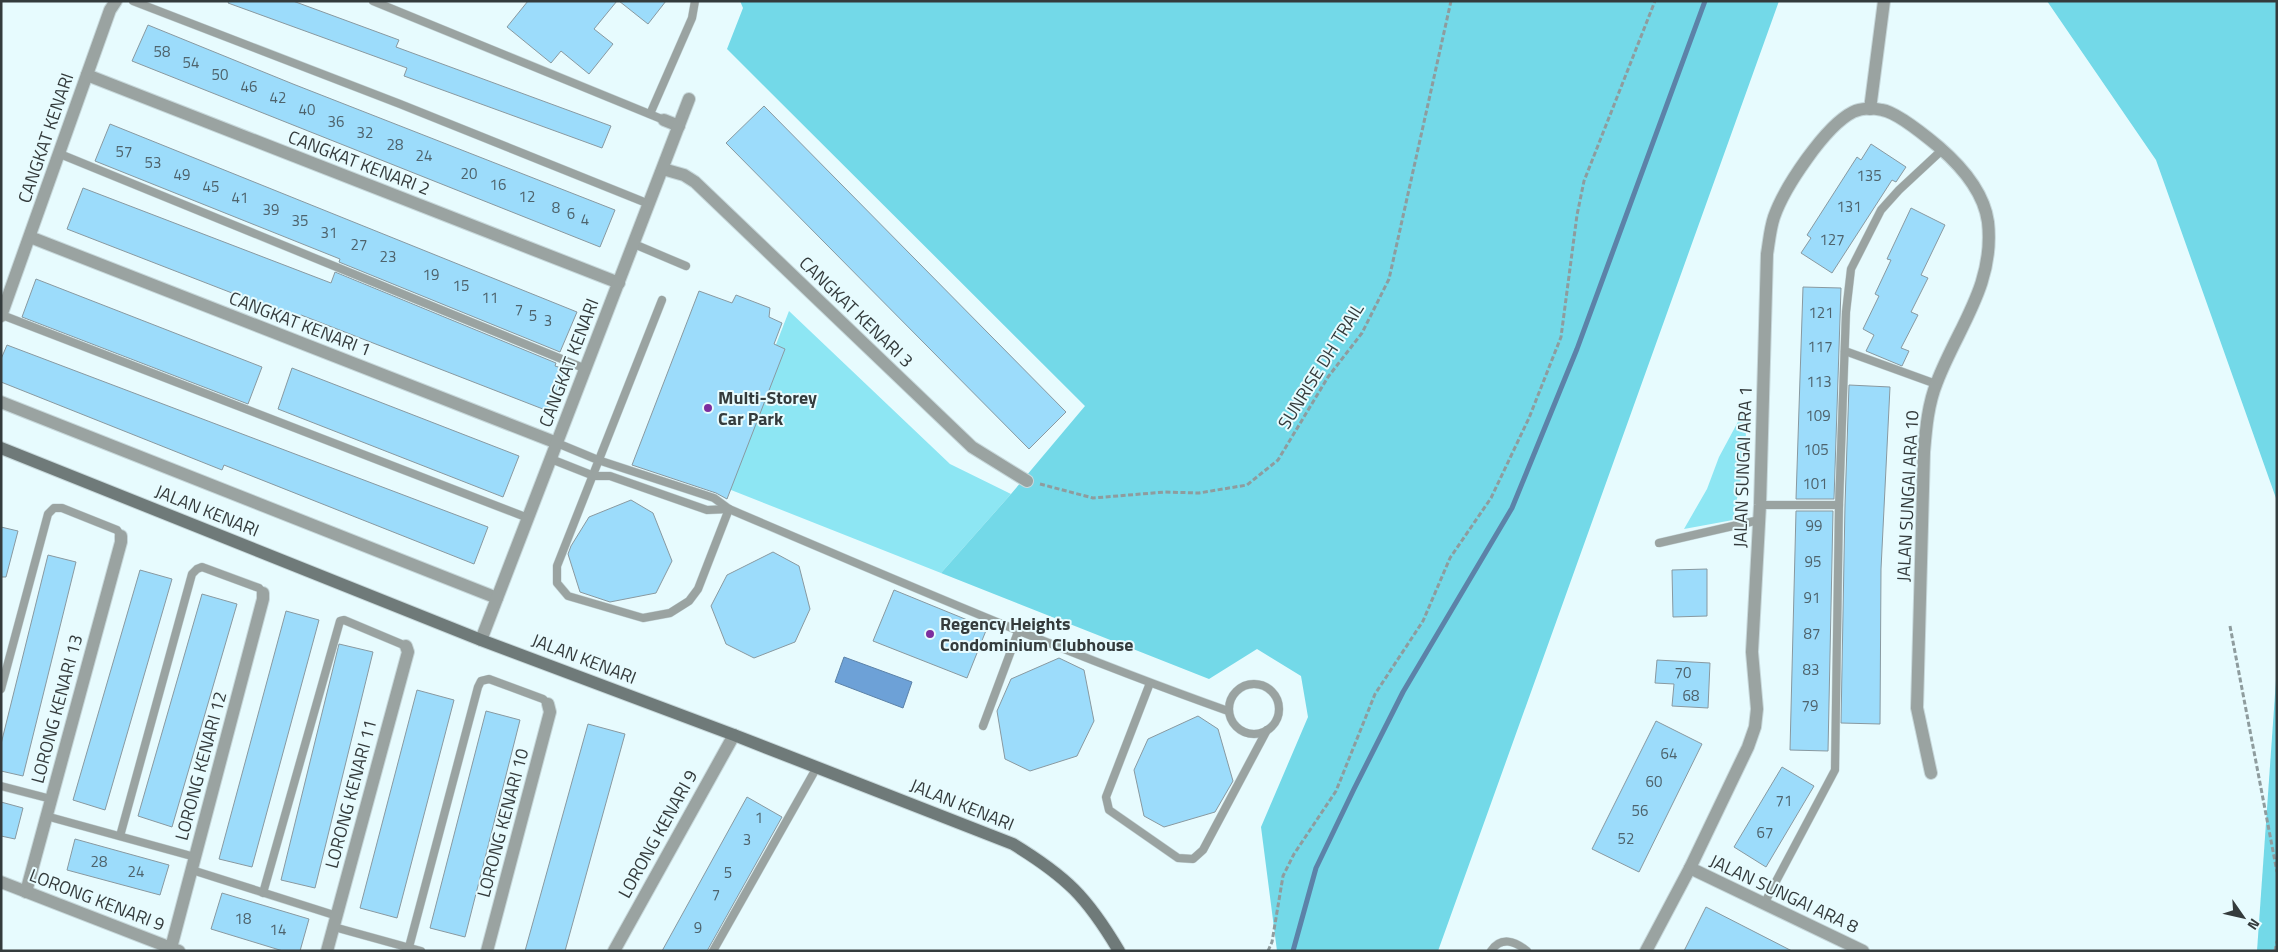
<svg xmlns="http://www.w3.org/2000/svg" width="2278" height="952" font-family="'Titillium Web',sans-serif">
<style>
.green{fill:#8de6f3}
.forest{fill:#73d9e8}
.water{fill:#6da1d7;stroke:#5c82a8}
.lines{fill:none;stroke-linecap:round;stroke-linejoin:round}
.stream{stroke:#5c82a8;stroke-width:5}
.building{fill:#9cdcfb;stroke:#8999a0}
.lane-casing{stroke:#c7d8db;stroke-width:9}
.street-casing{stroke:#c7d8db;stroke-width:14}
.secondary-casing{stroke:#c7d8db;stroke-width:14}
.path{stroke:#8e9c9e;stroke-width:3;stroke-dasharray:5 2.5;stroke-linecap:butt}
.lane{stroke:#9aa3a1;stroke-width:8}
.street{stroke:#9aa3a1;stroke-width:12}
.secondary{stroke:#6f7a79;stroke-width:12}
.poi-dot{fill:#7d2e9e;stroke:#e7fbfe;stroke-width:2}
.labels{text-anchor:middle;stroke-width:4;stroke-linejoin:round;paint-order:stroke}
.number-label{font-size:15px;fill:#4e636c}
.street-label{font-size:18px;fill:#343b3c;stroke:#e7fbfe}
.poi-label{font-size:18px;font-weight:bold;fill:#343b3c;stroke:#e7fbfe;text-anchor:start}
</style>
<rect width="100%" height="100%" fill="#e7fbfe"/>
<g class="green">
<path d="M789 311 950 464 1011 494 941 573 721 486Z"/>
<path d="M1747 405 1745 457 1733 520 1684 529 1707 489 1719 457Z"/>
</g>
<g class="forest">
<path d="M740 1H1779L1438 951H1277L1261 827 1308 717 1301 676 1257 649 1209 679 941 573 1011 494 1085 406 727 49 743 8Z"/>
<path d="M2047 1H2277V501L2156 160Z"/>
<path d="M2277 666V951H2257Z"/>
</g>
<path class="water" d="M844 657 912 682 903 708 835 682Z"/>
<g class="lines">
<path class="stream" d="M1293 951 1316 868 1354 789 1403 692 1512 508 1577 349 1705 1"/>
</g>
<g class="building">
<path d="M229 1H293L399 40 396 47 611 126 602 148 404 76 407 68 228 3Z"/>
<path d="M528 1H617L594 29 613 44 589 74 561 51 551 63 507 27Z"/>
<path d="M619 1H666L648 24Z"/>
<path d="M148 25 293 84 615 210 600 247 132 61Z"/>
<path d="M764 106 1066 412 1029 449 726 143Z"/>
<path d="M110 124 577 312 560 352 339 262 340 259 95 161Z"/>
<path d="M1871 144 1906 167 1896 182 1892 180 1832 273 1801 253 1811 238 1807 235 1857 157 1861 160Z"/>
<path d="M83 188 331 283 335 272 556 363 555 366 565 369 548 411 301 315 299 319 67 229Z"/>
<path d="M1911 208 1945 225 1921 275 1928 278 1911 312 1918 315 1901 348 1909 351 1902 366 1866 351 1874 335 1863 329 1879 296 1875 294 1891 260 1887 259Z"/>
<path d="M36 279 262 367 248 404 22 317Z"/>
<path d="M1803 287 1841 288 1834 499H1796Z"/>
<path d="M699 291 732 303 736 295 770 308 769 317 782 323 774 344 785 349 727 499 716 493 632 465Z"/>
<path d="M7 345 488 527 474 564 224 465 222 470 1 382V359Z"/>
<path d="M292 368 519 456 503 497 278 409Z"/>
<path d="M1849 385 1890 387 1881 569 1880 724 1841 723 1845 505Z"/>
<path d="M631 500 653 513 672 561 656 593 610 602 580 592 568 554 571 546 589 517Z"/>
<path d="M1796 511H1833L1828 751 1790 750Z"/>
<path d="M1 527 18 531 6 577H1Z"/>
<path d="M773 552 799 566 810 609 795 642 754 658 726 644 711 606 727 575Z"/>
<path d="M48 555 76 562 23 776 1 771V744Z"/>
<path d="M1707 569V616L1673 617 1672 570Z"/>
<path d="M140 570 172 579 105 810 73 800Z"/>
<path d="M894 590 987 628 967 678 873 641Z"/>
<path d="M202 594 237 604 172 827 138 816Z"/>
<path d="M286 611 319 620 252 867 219 859Z"/>
<path d="M339 644 373 652 315 888 281 880Z"/>
<path d="M1059 658 1084 670 1094 721 1077 756 1030 771 1005 759 997 711 1011 679Z"/>
<path d="M1657 660 1710 663 1708 708 1672 706 1674 684 1655 683Z"/>
<path d="M417 690 454 700 397 918 360 908Z"/>
<path d="M486 711 520 720 465 937 430 928Z"/>
<path d="M1198 716 1218 729 1233 781 1215 812 1164 827 1144 816 1134 770 1148 739Z"/>
<path d="M1656 721 1702 744 1639 872 1592 849Z"/>
<path d="M588 724 625 734 565 951H525Z"/>
<path d="M1782 767 1814 786 1766 867 1734 847Z"/>
<path d="M747 797 782 817 707 951H662Z"/>
<path d="M1 802 23 808 15 839 1 836Z"/>
<path d="M75 839 169 865 160 895 67 870Z"/>
<path d="M222 893 309 919 300 951H283L211 929Z"/>
<path d="M1706 907 1792 951H1684Z"/>
</g>
<g class="lines">
<g class="lane-casing">
<g id="lane">
<path d="M133 1 400 104 649 204"/>
<path d="M373 1 664 120"/>
<path d="M650 114 692 18 695 1"/>
<path d="M60 154 586 369"/>
<path d="M634 244 686 266"/>
<path d="M662 300 557 566V583L568 596 643 618 670 613 689 601 698 589 729 509"/>
<path d="M2 315 528 518"/>
<path d="M1845 351 1936 384"/>
<path d="M557 443 598 460 714 498 729 509C894 579 1059 651 1228 711"/>
<path d="M551 459 594 476H610L707 510 729 509"/>
<path d="M1760 505H1839"/>
<path d="M1659 543 1759 520"/>
<path d="M1150 683 1106 797 1109 810 1178 858 1193 859 1203 850 1267 730"/>
<circle cx="1254" cy="709" r="25"/>
<path d="M1 689 48 514 54 508H62L117 530 121 536"/>
<path d="M983 726 1018 632"/>
<path d="M1 786 51 799"/>
<path d="M46 816 195 857"/>
<path d="M120 836 192 574 197 569 202 567 259 588 263 593"/>
<path d="M192 870 337 916"/>
<path d="M263 893 340 621 344 620 406 646"/>
<path d="M1764 904 1835 770 1839 505 1846 312 1851 269 1881 210 1899 190 1942 150"/>
<path d="M334 927 421 951"/>
<path d="M409 947 478 687 481 681 489 679 543 699 548 704"/>
<path d="M713 951 817 767"/>
<path d="M1491 951C1501 936 1515 941 1527 951"/>
</g>
</g>
<g class="street-casing">
<g id="street">
<path d="M87 75 619 283"/>
<path d="M1870 109 1884 1"/>
<path d="M664 120 679 126"/>
<path d="M663 169 684 175 695 182 972 447 1027 481"/>
<path d="M30 237 557 443"/>
<path d="M1 316 110 10 116 1"/>
<path d="M1 402 497 598"/>
<path d="M481 640 689 99"/>
<path d="M1690 868 1863 951"/>
<path d="M1 882 179 951"/>
<path d="M26 892 121 542V536"/>
<path d="M171 948 263 599V593"/>
<path d="M327 951 408 652 406 646"/>
<path d="M487 951 550 712 548 704"/>
<path d="M614 951 734 735"/>
<path d="M1646 951 1690 868 1748 747 1755 727 1757 709 1752 652 1760 505 1767 254C1769 242 1770 229 1774 217 1784 188 1825 126 1853 112 1861 108 1873 108 1882 110 1897 112 1927 137 1939 147 1961 166 1984 193 1988 222 1995 285 1958 327 1937 382 1928 404 1926 428 1924 452L1917 708 1931 773"/>
</g>
</g>
<g class="secondary-casing">
<path id="secondary" d="M1 448 481 640 734 735 1013 844C1067 877 1087 897 1119 951"/>
</g>
<g class="path">
<path d="M1040 484 1093 498 1165 492 1199 493 1247 485 1278 460 1328 377 1362 333 1389 279 1451 1"/>
<path d="M2230 626 2277 872"/>
<path d="M1268 951 1272 942 1283 876 1294 854 1336 791 1375 694 1423 621 1450 558 1491 498 1529 418 1561 337 1577 215 1584 181 1655 1"/>
<path d="M2275 951 2277 941"/>
</g>
<use href="#lane" class="lane"/>
<use href="#street" class="street"/>
<use href="#secondary" class="secondary"/>
</g>
<g class="poi-dot">
<circle cx="708" cy="408" r="5"/>
<circle cx="930" cy="634" r="5"/>
</g>
<g class="labels">
<g class="number-label">
<text x="162" y="57">58</text>
<text x="191" y="68">54</text>
<text x="220" y="80">50</text>
<text x="249" y="92">46</text>
<text x="278" y="103">42</text>
<text x="307" y="115">40</text>
<text x="336" y="127">36</text>
<text x="365" y="138">32</text>
<text x="395" y="150">28</text>
<text x="124" y="157">57</text>
<text x="424" y="161">24</text>
<text x="153" y="168">53</text>
<text x="469" y="179">20</text>
<text x="182" y="180">49</text>
<text x="1869" y="181">135</text>
<text x="498" y="190">16</text>
<text x="211" y="192">45</text>
<text x="527" y="202">12</text>
<text x="240" y="203">41</text>
<text x="1849" y="212">131</text>
<text x="556" y="213">8</text>
<text x="271" y="215">39</text>
<text x="571" y="219">6</text>
<text x="585" y="225">4</text>
<text x="300" y="226">35</text>
<text x="329" y="238">31</text>
<text x="1832" y="245">127</text>
<text x="359" y="250">27</text>
<text x="388" y="262">23</text>
<text x="431" y="280">19</text>
<text x="461" y="291">15</text>
<text x="490" y="303">11</text>
<text x="519" y="315">7</text>
<text x="1821" y="318">121</text>
<text x="533" y="321">5</text>
<text x="548" y="326">3</text>
<text x="1820" y="352">117</text>
<text x="1819" y="387">113</text>
<text x="1818" y="421">109</text>
<text x="1816" y="455">105</text>
<text x="1815" y="489">101</text>
<text x="1814" y="531">99</text>
<text x="1813" y="567">95</text>
<text x="1812" y="603">91</text>
<text x="1812" y="639">87</text>
<text x="1811" y="675">83</text>
<text x="1683" y="678">70</text>
<text x="1691" y="701">68</text>
<text x="1810" y="711">79</text>
<text x="1669" y="759">64</text>
<text x="1654" y="787">60</text>
<text x="1784" y="806">71</text>
<text x="1640" y="816">56</text>
<text x="759" y="823">1</text>
<text x="1765" y="838">67</text>
<text x="1626" y="844">52</text>
<text x="747" y="845">3</text>
<text x="99" y="867">28</text>
<text x="136" y="877">24</text>
<text x="728" y="878">5</text>
<text x="716" y="900">7</text>
<text x="243" y="924">18</text>
<text x="698" y="933">9</text>
<text x="278" y="935">14</text>
</g>
<g class="street-label">
<text transform="translate(46 138) rotate(-71)" y="6">CANGKAT KENARI</text>
<text transform="translate(359 163) rotate(21)" y="6">CANGKAT KENARI 2</text>
<text transform="translate(856 312) rotate(44)" y="6">CANGKAT KENARI 3</text>
<text transform="translate(300 324) rotate(21)" y="6">CANGKAT KENARI 1</text>
<text transform="translate(569 363) rotate(-69)" y="6">CANGKAT KENARI</text>
<text transform="translate(1321 366) rotate(-58)" y="6">SUNRISE DH TRAIL</text>
<text transform="translate(1743 467) rotate(-88)" y="6">JALAN SUNGAI ARA 1</text>
<text transform="translate(1908 496) rotate(-87)" y="6">JALAN SUNGAI ARA 10</text>
<text transform="translate(207 511) rotate(22)" y="6">JALAN KENARI</text>
<text transform="translate(584 659) rotate(21)" y="6">JALAN KENARI</text>
<text transform="translate(57 709) rotate(-75)" y="6">LORONG KENARI 13</text>
<text transform="translate(201 766) rotate(-75)" y="6">LORONG KENARI 12</text>
<text transform="translate(351 794) rotate(-75)" y="6">LORONG KENARI 11</text>
<text transform="translate(962 805) rotate(22)" y="6">JALAN KENARI</text>
<text transform="translate(503 823) rotate(-75)" y="6">LORONG KENARI 10</text>
<text transform="translate(658 834) rotate(-61)" y="6">LORONG KENARI 9</text>
<text transform="translate(1784 894) rotate(25)" y="6">JALAN SUNGAI ARA 8</text>
<text transform="translate(97 900) rotate(21)" y="6">LORONG KENARI 9</text>
</g>
<g class="poi-label">
<text x="718" y="404">Multi-Storey<tspan x="718" dy="21">Car Park</tspan></text>
<text x="940" y="630">Regency Heights<tspan x="940" dy="21">Condominium Clubhouse</tspan></text>
</g>
</g>
<rect width="2278" height="952" fill="none" stroke="#343b3c" stroke-width="5"/>
<g transform="translate(2243 917) rotate(124)" stroke="#e7fbfe" stroke-width="4" paint-order="stroke">
<path d="M0-4L9 19L0 12L-9 19Z" fill="#343b3c"/>
<text y="-8" font-size="14" font-weight="bold" text-anchor="middle" fill="#343b3c">N</text>
</g>
</svg>
